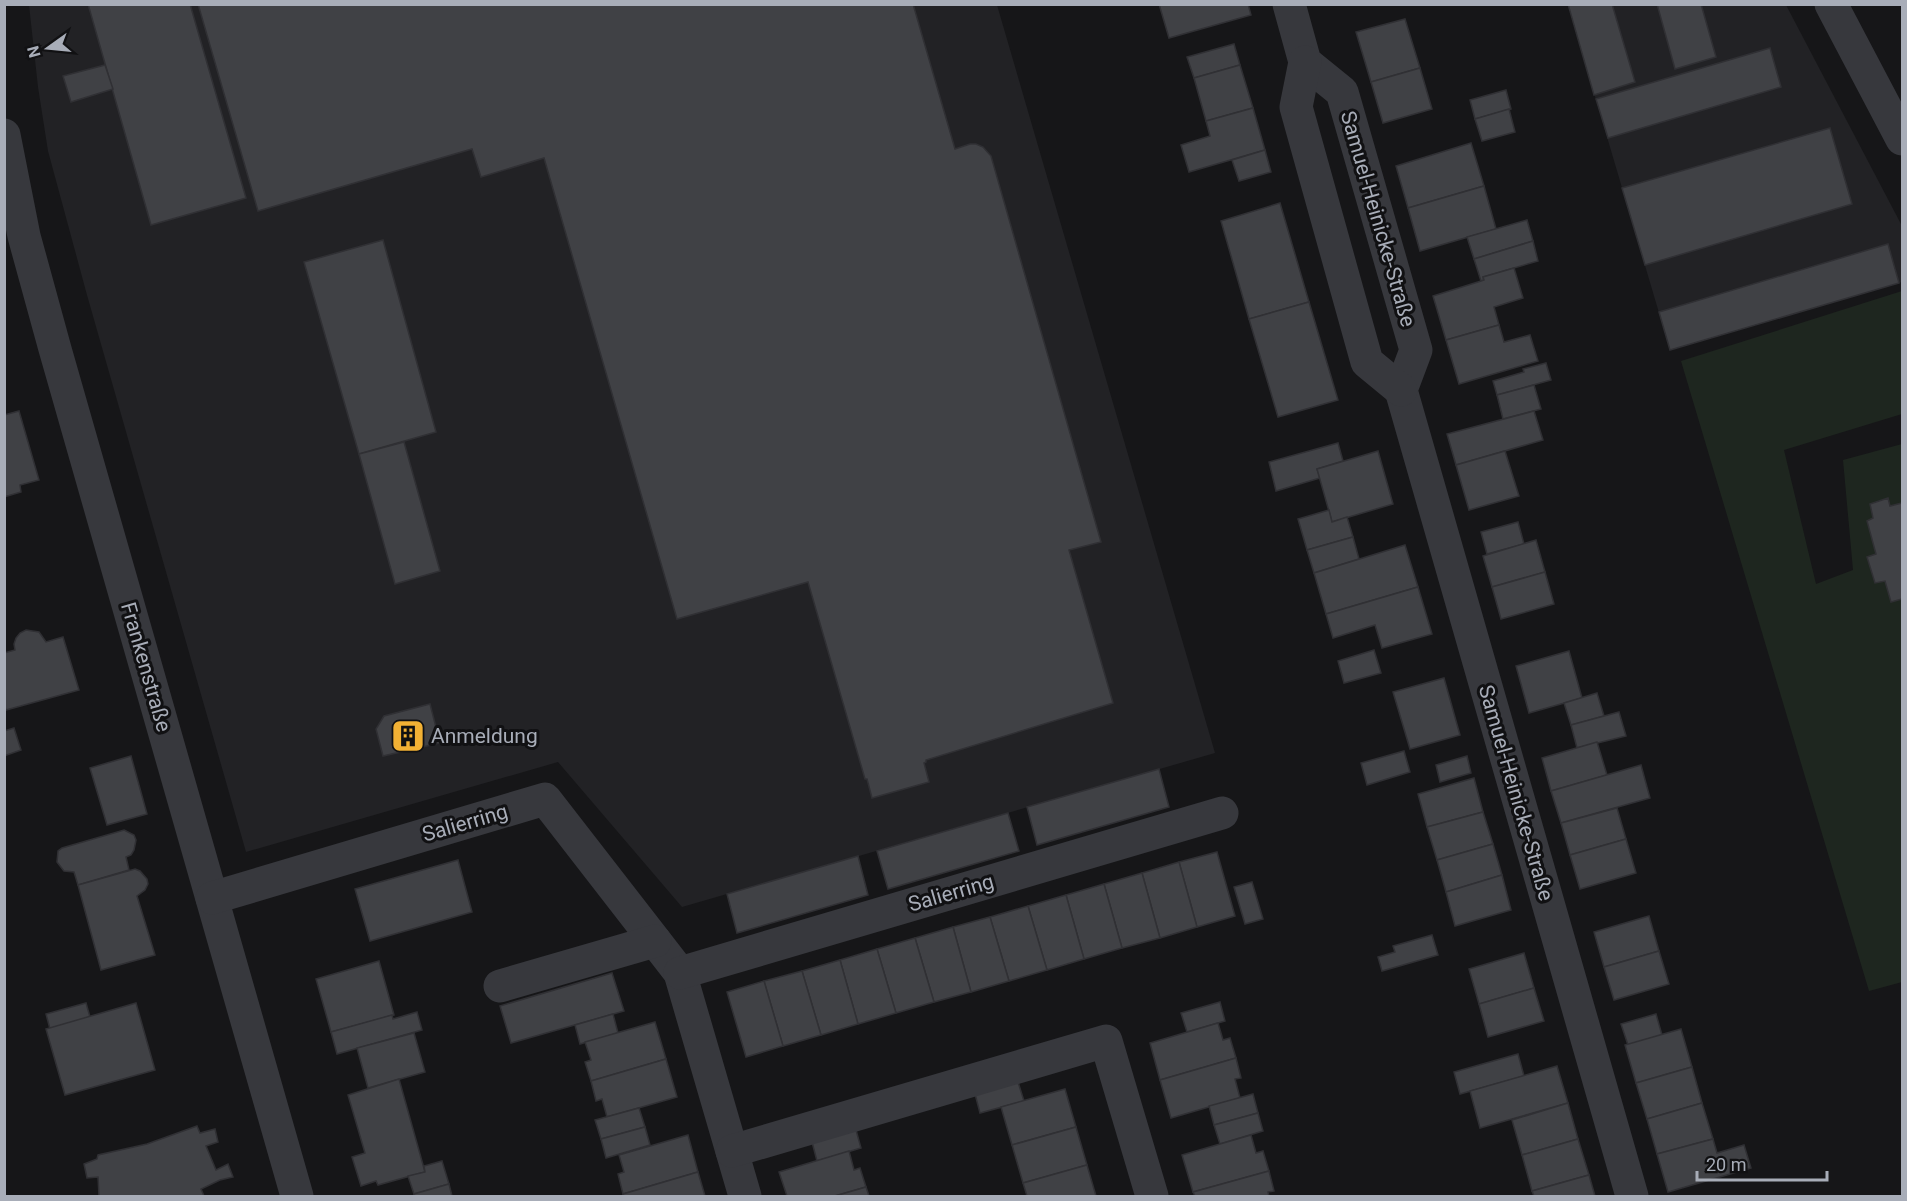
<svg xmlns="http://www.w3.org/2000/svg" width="1907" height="1201" font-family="Roboto,sans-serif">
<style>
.built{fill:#222225}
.green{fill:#1e261f}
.building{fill:#404145;stroke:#303034;stroke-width:1.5}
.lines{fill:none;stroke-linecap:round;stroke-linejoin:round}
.minor{stroke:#37383d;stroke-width:33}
.labels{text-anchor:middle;stroke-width:6;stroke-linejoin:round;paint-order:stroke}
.street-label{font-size:21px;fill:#a8adb8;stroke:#111113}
.poi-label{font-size:21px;fill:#a8adb8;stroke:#111113;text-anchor:start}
</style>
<rect width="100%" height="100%" fill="#161618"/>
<g class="built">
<path d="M29 5H997L1215 753 682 907 558 762 246 852 87 295 48 151 38 87Z"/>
<path d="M1568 5H1786L1902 226V282L1670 350Z"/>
</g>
<path class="green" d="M1902 291V414L1784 450 1816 584 1853 570 1843 460 1902 444V982L1869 991 1681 361Z"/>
<g class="building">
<path d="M88 4H190L246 198 151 225Z"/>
<path d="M198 4H913L955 149 970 144H976L983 147 991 156 1101 542 1069 550 1113 703 926 760V762L924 763 929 782 872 798 867 779H865L808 582 677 619 544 158 481 177 472 149 258 211Z"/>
<path d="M1159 4H1248L1251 15 1169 38Z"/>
<path d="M1568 4H1612L1635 82 1594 95Z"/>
<path d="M1657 4H1701L1716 57 1675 69Z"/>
<path d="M1405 19 1420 68 1371 82 1356 32Z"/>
<path d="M1234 44 1240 65 1194 78 1187 57Z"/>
<path d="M1770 48 1781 87 1608 138 1596 99Z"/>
<path d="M105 65 113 89 71 102 63 76Z"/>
<path d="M1240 65 1253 108 1206 121 1194 78Z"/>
<path d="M1420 68 1432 109 1383 123 1371 82Z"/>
<path d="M1506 90 1511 109 1475 119 1470 100Z"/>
<path d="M1253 108 1265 150 1189 172 1181 145 1210 136 1206 121Z"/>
<path d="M1509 109 1515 132 1482 141 1475 119Z"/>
<path d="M1830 128 1852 204 1645 265 1622 188Z"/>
<path d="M1471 143 1484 186 1408 208 1396 166Z"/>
<path d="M1265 150 1271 172 1239 181 1232 160Z"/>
<path d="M1484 186 1496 229 1420 251 1408 208Z"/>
<path d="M1280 203 1309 302 1249 319 1221 221Z"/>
<path d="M1527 220 1533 241 1474 259 1467 237Z"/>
<path d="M383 240 436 432 359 454 304 262Z"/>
<path d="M1533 241 1538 261 1483 277 1484 280 1481 281 1474 259Z"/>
<path d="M1888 244 1899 283 1670 350 1659 312Z"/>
<path d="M1514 268 1523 298 1494 307 1499 325 1446 340 1433 296 1481 281 1484 280 1483 277Z"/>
<path d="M1309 302 1338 400 1278 417 1249 319Z"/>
<path d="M1499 325 1504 342 1530 335 1538 361 1459 384 1446 340Z"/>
<path d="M1546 363 1551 380 1497 395 1493 381 1524 372 1523 369Z"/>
<path d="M1534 385 1541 409 1503 419 1497 395Z"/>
<path d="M19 411 39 480 20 485 21 492 4 497V415Z"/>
<path d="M1534 411 1543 440 1456 465 1447 434Z"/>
<path d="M404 442 440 571 395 584 359 454Z"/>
<path d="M1338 443 1343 461 1317 469 1320 478 1276 491 1269 462Z"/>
<path d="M1378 451 1393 504 1332 522 1317 469Z"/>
<path d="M1505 451 1519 496 1469 510 1456 465Z"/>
<path d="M1888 498 1890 506 1902 503V599L1891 602 1885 581 1875 583 1867 557 1876 554 1867 521 1873 518 1870 504Z"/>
<path d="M1329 510 1332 522 1347 517 1353 537 1307 550 1298 519Z"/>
<path d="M1518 522 1524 544 1487 554 1481 532Z"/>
<path d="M1353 537 1359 559 1314 573 1307 550Z"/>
<path d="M1536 540 1545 572 1492 587 1483 556Z"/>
<path d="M1405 545 1418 587 1326 614 1314 573Z"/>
<path d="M1545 572 1554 604 1501 619 1492 587Z"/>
<path d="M1418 587 1432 634 1382 648 1375 625 1333 638 1326 614Z"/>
<path d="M26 630 39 632 46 642 63 637 79 690 6 710 4 704V653L15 650 14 644 16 638 20 633Z"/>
<path d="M1374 650 1381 673 1344 683 1338 661Z"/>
<path d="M1569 651 1582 698 1529 713 1516 666Z"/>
<path d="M1444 678 1460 735 1410 749 1393 692Z"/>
<path d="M1597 693 1604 716 1571 725 1564 703Z"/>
<path d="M430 704 440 743 383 756 376 729 384 716Z"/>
<path d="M1619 712 1626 736 1577 748 1571 725Z"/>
<path d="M14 728 21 750 4 756V731Z"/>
<path d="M1597 742 1607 775 1551 791 1542 758Z"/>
<path d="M1404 751 1410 772 1367 785 1361 763Z"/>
<path d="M131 756 147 814 107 825 90 768Z"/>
<path d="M1467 756 1471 773 1440 782 1436 765Z"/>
<path d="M1641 765 1650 798 1561 823 1551 791Z"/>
<path d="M1159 769 1169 807 1037 845 1027 807Z"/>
<path d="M1474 778 1483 812 1427 827 1418 794Z"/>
<path d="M1617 808 1626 839 1570 855 1561 823Z"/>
<path d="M1483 812 1493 844 1437 860 1427 827Z"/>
<path d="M1008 813 1019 851 888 889 877 851Z"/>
<path d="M124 830 134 835 136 840 134 850 131 855 126 857 129 870 78 885 74 872 64 871 57 862 58 851 62 848Z"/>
<path d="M1626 839 1636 873 1580 889 1570 855Z"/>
<path d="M1493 844 1502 875 1446 892 1437 860Z"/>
<path d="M1217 852 1235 916 1197 927 1179 862Z"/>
<path d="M858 856 868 895 737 933 727 894Z"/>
<path d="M458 860 472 912 370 941 355 889Z"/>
<path d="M1179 862 1197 927 1160 938 1142 873Z"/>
<path d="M135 869 140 871 147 879 148 884 145 890 137 896 155 955 101 970 78 885Z"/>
<path d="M1142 873 1160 938 1122 948 1104 884Z"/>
<path d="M1502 875 1511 910 1455 926 1446 892Z"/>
<path d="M1252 882 1263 919 1245 924 1234 887Z"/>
<path d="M1104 884 1122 948 1084 959 1066 895Z"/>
<path d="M1066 895 1084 959 1047 970 1028 906Z"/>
<path d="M1028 906 1047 970 1009 981 990 917Z"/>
<path d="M1649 916 1659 951 1604 967 1594 932Z"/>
<path d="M990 917 1009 981 971 992 953 927Z"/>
<path d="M953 927 971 992 934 1002 915 938Z"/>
<path d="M1432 935 1438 955 1382 971 1378 957 1395 952 1393 946Z"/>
<path d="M915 938 934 1002 896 1013 877 949Z"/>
<path d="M877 949 896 1013 858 1024 840 960Z"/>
<path d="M1659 951 1669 984 1614 1000 1604 967Z"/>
<path d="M1524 953 1534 988 1479 1004 1469 969Z"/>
<path d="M840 960 858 1024 821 1035 802 971Z"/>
<path d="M379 961 394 1015 331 1032 316 979Z"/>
<path d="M802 971 821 1035 783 1046 764 981Z"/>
<path d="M612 973 624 1011 511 1043 500 1006Z"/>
<path d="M764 981 783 1046 746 1057 727 992Z"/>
<path d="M1534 988 1544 1021 1488 1037 1479 1004Z"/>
<path d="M1220 1002 1225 1021 1187 1032 1181 1013Z"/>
<path d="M86 1003 90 1017 50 1029 46 1014Z"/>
<path d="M136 1003 155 1070 65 1095 46 1029Z"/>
<path d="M417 1012 422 1030 337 1054 331 1032 392 1015 393 1019Z"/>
<path d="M613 1014 618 1033 580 1044 575 1025Z"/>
<path d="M1656 1014 1662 1035 1628 1045 1621 1024Z"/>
<path d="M655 1022 666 1059 591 1081 585 1062 591 1060 585 1042Z"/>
<path d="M1218 1023 1223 1040 1230 1038 1236 1058 1160 1080 1150 1043Z"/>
<path d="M1681 1029 1692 1067 1636 1083 1625 1045Z"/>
<path d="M414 1033 425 1072 368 1088 357 1048Z"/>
<path d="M1518 1054 1524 1076 1460 1094 1454 1072Z"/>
<path d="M1236 1058 1241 1078 1235 1079 1240 1098 1171 1118 1160 1080Z"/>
<path d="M666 1059 677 1097 607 1117 602 1099 596 1101 591 1081Z"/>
<path d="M1557 1066 1568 1103 1480 1128 1470 1091Z"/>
<path d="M1692 1067 1702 1103 1647 1119 1636 1083Z"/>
<path d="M399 1079 425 1172 378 1185 376 1181 361 1186 352 1157 365 1153 348 1095Z"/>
<path d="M1018 1082 1024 1101 980 1113 975 1094Z"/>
<path d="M1065 1089 1076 1127 1012 1145 1001 1107Z"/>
<path d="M1253 1094 1258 1113 1214 1125 1209 1106Z"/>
<path d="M1568 1103 1578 1139 1522 1155 1512 1120Z"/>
<path d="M1702 1103 1713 1139 1657 1154 1647 1119Z"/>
<path d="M639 1108 645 1127 601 1139 595 1120Z"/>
<path d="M1258 1113 1263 1131 1220 1144 1214 1125Z"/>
<path d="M197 1126 200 1133 215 1129 218 1142 206 1146 216 1170 228 1164 233 1177 220 1180 201 1189 204 1196H99L98 1177 87 1178 84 1164 97 1159 98 1155 147 1144Z"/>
<path d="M645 1127 650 1145 606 1158 601 1139Z"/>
<path d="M1076 1127 1087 1165 1023 1183 1012 1145Z"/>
<path d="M856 1130 861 1148 817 1161 812 1142Z"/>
<path d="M688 1135 698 1172 623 1194 618 1174 624 1172 619 1155Z"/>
<path d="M1251 1135 1256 1153 1263 1151 1269 1171 1193 1192 1182 1155Z"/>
<path d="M1578 1139 1589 1175 1532 1191 1522 1155Z"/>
<path d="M1713 1139 1717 1153 1744 1145 1751 1168 1668 1192 1657 1154Z"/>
<path d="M849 1151 854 1170 860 1168 866 1187 835 1196H787L779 1172Z"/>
<path d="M442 1161 449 1184 414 1194 408 1176 425 1172 424 1166Z"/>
<path d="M1087 1165 1096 1196H1027L1023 1183Z"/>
<path d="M1269 1171 1274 1191 1268 1192 1269 1196H1195L1193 1192Z"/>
<path d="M698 1172 705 1196H624L623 1194Z"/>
<path d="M1589 1175 1595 1196H1534L1532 1191Z"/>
<path d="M449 1184 452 1196H415L414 1194Z"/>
<path d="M866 1187 869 1196H835Z"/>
</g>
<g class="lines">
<g class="minor">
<path d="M1289 4 1305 62 1342 92 1416 350 1401 390 1632 1196"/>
<path d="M1831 4 1902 139"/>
<path d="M1305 62 1296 107 1367 362 1401 390"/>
<path d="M4 135 24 236 55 349 297 1196"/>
<path d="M212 898 545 799 680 973 745 1196"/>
<path d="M680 973 1222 813"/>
<path d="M500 986 655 941"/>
<path d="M732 1151 1106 1041 1152 1196"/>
</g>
</g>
<defs>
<g id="building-square" transform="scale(1.725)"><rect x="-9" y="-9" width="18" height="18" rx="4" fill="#f2b134" stroke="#111113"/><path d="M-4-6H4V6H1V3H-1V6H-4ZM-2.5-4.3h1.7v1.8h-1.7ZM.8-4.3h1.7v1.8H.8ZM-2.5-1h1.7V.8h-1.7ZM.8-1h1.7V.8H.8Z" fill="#111"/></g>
</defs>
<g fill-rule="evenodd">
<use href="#building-square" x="408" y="736"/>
</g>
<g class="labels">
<g class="street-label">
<text transform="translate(1378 219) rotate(74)" y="7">Samuel-Heinicke-Straße</text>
<text transform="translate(146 667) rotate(74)" y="7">Frankenstraße</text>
<text transform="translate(1516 793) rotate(74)" y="7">Samuel-Heinicke-Straße</text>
<text transform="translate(465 823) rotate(-16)" y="7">Salierring</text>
<text transform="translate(951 893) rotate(-16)" y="7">Salierring</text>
</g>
<g class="poi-label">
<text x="431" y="743">Anmeldung</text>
</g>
</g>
<rect width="1907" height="1201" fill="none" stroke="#a8adb8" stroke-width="12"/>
<g transform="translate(48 48) rotate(255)" stroke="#111113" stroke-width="4.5" paint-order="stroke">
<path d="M0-4.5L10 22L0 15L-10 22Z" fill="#a8adb8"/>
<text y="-9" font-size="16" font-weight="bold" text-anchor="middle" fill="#a8adb8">N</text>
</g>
<path d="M1697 1171v9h130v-9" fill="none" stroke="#a8adb8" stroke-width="3"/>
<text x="1706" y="1171" font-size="18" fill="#a8adb8" stroke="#111113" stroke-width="4.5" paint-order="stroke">20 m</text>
</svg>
